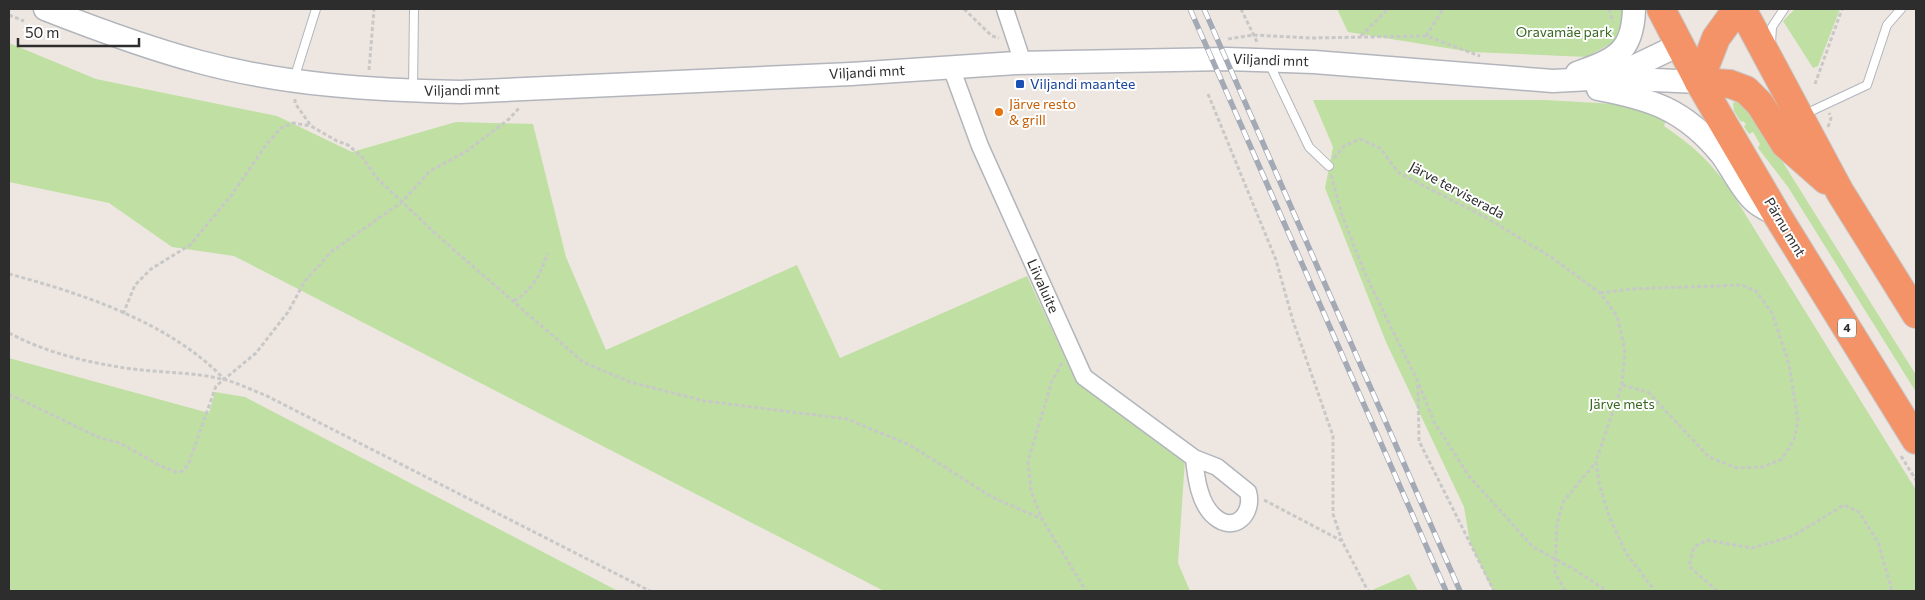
<svg xmlns="http://www.w3.org/2000/svg" width="1925" height="600" font-family="Commissioner,sans-serif">
<style>
.green{fill:#bfe0a2}
.lines{fill:none;stroke-linecap:round;stroke-linejoin:round}
.lane-casing{stroke:#b2b5bc;stroke-width:10}
.street-casing{stroke:#b2b5bc;stroke-width:19}
.secondary-casing{stroke:#b2b5bc;stroke-width:25}
.highway-casing{stroke:#c8c8c8;stroke-width:30}
.path{stroke:#c8c8c8;stroke-width:3;stroke-dasharray:4 2.5;stroke-linecap:butt}
.lane{stroke:#fff;stroke-width:8}
.street{stroke:#fff;stroke-width:16}
.secondary{stroke:#fff;stroke-width:22}
.highway{stroke:#f39367;stroke-width:28}
.rail-casing{stroke:#a4a9b6;stroke-width:5.5}
.rail{stroke:#fff;stroke-width:4;stroke-dasharray:11;stroke-linecap:butt}
.transit-dot{fill:#1a4fb4;stroke:#fff;stroke-width:2}
.food-dot{fill:#e8710a;stroke:#fff;stroke-width:2}
.labels{text-anchor:middle;stroke-width:4;stroke-linejoin:round;paint-order:stroke}
.shield{fill:#fff;stroke:#6c6c6c;stroke-width:1}
.shield-label{font-size:12px;font-weight:bold;fill:#2d2d2d}
.park-label{font-size:14px;fill:#386721;stroke:#fff}
.street-label{font-size:14px;fill:#2d2d2d;stroke:#fff}
.transit-label{font-size:14px;fill:#164399;stroke:#fff;text-anchor:start}
.food-label{font-size:14px;fill:#c56008;stroke:#fff;text-anchor:start}
</style>
<rect width="100%" height="100%" fill="#eee7e1"/>
<g class="green">
<path d="M1337 9H1626L1617 40 1587 57 1471 52 1348 32Z"/>
<path d="M1795 9H1840L1818 66 1813 68 1783 21Z"/>
<path d="M9 43 96 79 277 116 352 152 456 122 533 124 566 257 606 350 797 265 840 358 1027 276 1076 381 1185 460 1178 563 1190 591H884L234 256 172 247 109 203 9 182Z"/>
<path d="M1313 100H1545L1615 104 1667 118 1664 126C1693 146 1708 159 1729 188L1916 490V591H1493L1470 543 1464 507 1386 342 1325 188 1333 147Z"/>
<path d="M1735 101 1750 112 1767 137 1916 375V392L1788 187 1758 148 1760 144 1753 132 1749 134 1744 127 1746 124 1743 121 1741 122 1734 111 1733 104Z"/>
<path d="M9 358 209 413 215 392 245 397 618 591H9Z"/>
<path d="M1409 574 1418 591H1370Z"/>
</g>
<g class="lines">
<g class="lane-casing">
<g id="lane">
<path d="M1771 43 1772 27 1784 9"/>
<path d="M1269 63 1309 147 1329 166"/>
<path d="M294 79 316 9"/>
<path d="M413 89 414 9"/>
<path d="M1805 114 1867 85 1887 25 1901 9"/>
</g>
</g>
<g class="street-casing">
<g id="street">
<path d="M1005 9 1023 63"/>
<path d="M951 67 980 146 1084 377 1194 458C1196 477 1199 504 1215 517 1235 534 1254 513 1248 492L1217 467 1194 458"/>
</g>
</g>
<g class="secondary-casing">
<g id="secondary">
<path d="M45 9C96 29 147 48 200 62 285 85 373 90 460 92L851 74 1016 63 1226 59 1314 62 1553 81 1609 78 1699 82"/>
<path d="M1577 73C1615 59 1633 53 1634 9"/>
<path d="M1612 77 1679 45"/>
<path d="M1598 89C1652 99 1685 110 1721 154 1731 167 1742 191 1754 201 1760 207 1770 211 1777 215"/>
</g>
</g>
<g class="highway-casing">
<g id="highway">
<path d="M1661 9 1699 82 1777 215 1916 440"/>
<path d="M1742 9 1840 192 1916 314"/>
<path d="M1699 82 1730 84 1746 90 1760 104 1785 144 1826 180"/>
<path d="M1699 82 1716 38 1737 9"/>
</g>
</g>
<g class="path">
<path d="M964 9 992 36 999 38"/>
<path d="M1241 9 1257 42"/>
<path d="M1609 9 1613 22"/>
<path d="M9 15 24 21"/>
<path d="M1361 36 1388 9"/>
<path d="M1426 36 1443 9"/>
<path d="M1228 39 1253 35 1311 38 1426 36 1480 56"/>
<path d="M369 70 374 9"/>
<path d="M1815 84 1842 9"/>
<path d="M1208 94 1276 260 1293 321 1333 436V514L1342 541"/>
<path d="M295 99V103L311 126 337 141 348 145 362 157 376 177 438 236 583 362 630 382 705 401 847 419 910 445 990 496 1042 519"/>
<path d="M1828 127 1831 118 1829 113"/>
<path d="M1334 158 1344 146 1360 139 1380 148 1399 173 1485 217 1551 257 1600 293 1617 316 1625 350 1622 385 1596 461 1599 483 1609 516 1626 553 1655 591"/>
<path d="M1331 175 1342 215 1366 276 1418 382 1434 422 1469 476 1533 547 1572 568 1607 591"/>
<path d="M9 274C81 293 171 323 224 379"/>
<path d="M1600 293 1631 289 1742 285 1756 291 1772 313 1789 364 1798 421 1794 440 1782 459 1763 467 1737 468 1709 457 1648 392 1622 385"/>
<path d="M514 301C533 289 541 275 547 253"/>
<path d="M123 314 135 285 151 269 190 245 231 196 266 145 281 128 293 123 311 126"/>
<path d="M9 333C43 351 81 361 119 367 153 373 187 371 222 379 236 382 251 390 265 395L650 591"/>
<path d="M1062 363 1052 381 1028 461 1031 491 1042 519 1086 591"/>
<path d="M1418 385 1419 441 1494 591"/>
<path d="M9 394 98 437 120 443 159 465 176 472 183 471 189 463 216 386 256 353 288 312 305 281 332 251 402 202 430 171 467 151 509 119 520 107"/>
<path d="M1901 456 1916 480"/>
<path d="M1264 500 1342 541 1368 591"/>
<path d="M1565 591 1555 572 1557 524 1563 502 1596 462"/>
<path d="M1717 591 1689 566 1694 547 1707 540 1752 548 1793 536 1844 505 1859 512 1878 542 1892 591"/>
</g>
<use href="#lane" class="lane"/>
<use href="#street" class="street"/>
<use href="#secondary" class="secondary"/>
<use href="#highway" class="highway"/>
<g class="rail-casing">
<g id="rail">
<path d="M1190 9 1446 591"/>
<path d="M1204 9 1460 591"/>
</g>
</g>
<use href="#rail" class="rail"/>
</g>
<rect class="transit-dot" x="1015" y="79" width="10" height="10" rx="2.5"/>
<circle class="food-dot" cx="999" cy="112" r="5"/>
<g class="labels">
<rect class="shield" x="1838" y="318.5" width="18" height="19" rx="4"/>
<g class="shield-label">
<text x="1847" y="332">4</text>
</g>
<g class="park-label">
<text x="1564" y="37">Oravamäe park</text>
<text x="1622" y="409">Järve mets</text>
</g>
<g class="street-label">
<text transform="translate(1271 60) rotate(2)" y="5">Viljandi mnt</text>
<text transform="translate(867 72) rotate(-3)" y="5">Viljandi mnt</text>
<text transform="translate(462 90) rotate(-1)" y="5">Viljandi mnt</text>
<text transform="translate(1457 190) rotate(28)" y="5">Järve terviserada</text>
<text transform="translate(1785 227) rotate(59)" y="5">Pärnu mnt</text>
<text transform="translate(1043 286) rotate(66)" y="5">Liivaluite</text>
</g>
<g class="transit-label">
<text x="1030" y="89">Viljandi maantee</text>
</g>
<g class="food-label">
<text x="1009" y="109">Järve resto<tspan x="1009" dy="16">&amp; grill</tspan></text>
</g>
</g>
<rect width="1925" height="600" fill="none" stroke="#2d2d2d" stroke-width="20"/>
<path d="M18 38v8h121v-8" fill="none" stroke="#2d2d2d" stroke-width="2.5"/>
<text x="25" y="38" font-size="15" fill="#2d2d2d" stroke="#ffffff" stroke-width="4" paint-order="stroke">50 m</text>
</svg>
